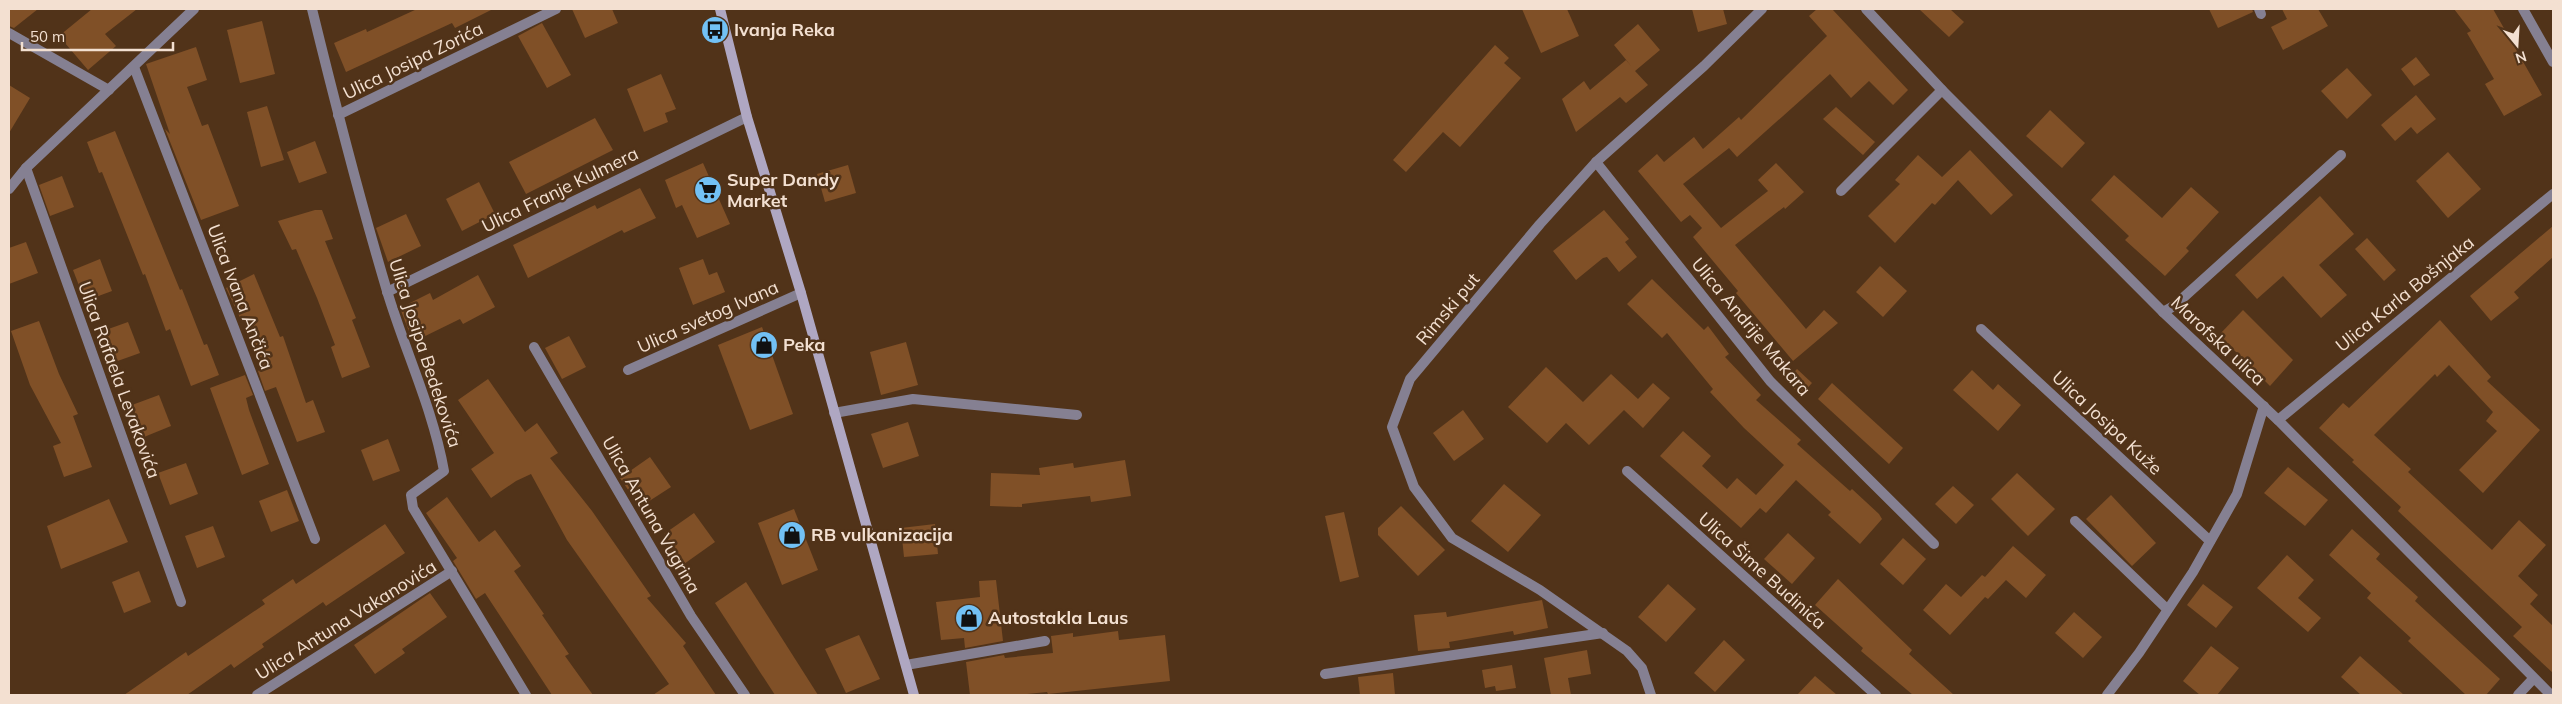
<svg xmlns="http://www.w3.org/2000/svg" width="2562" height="704" font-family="Mulish,sans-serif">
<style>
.building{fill:#805027}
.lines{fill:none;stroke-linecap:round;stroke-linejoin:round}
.lane{stroke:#858092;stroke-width:10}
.street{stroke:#858092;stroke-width:10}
.secondary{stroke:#afa7c2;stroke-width:10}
.labels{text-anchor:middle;stroke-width:5;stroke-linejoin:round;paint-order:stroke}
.poi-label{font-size:18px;font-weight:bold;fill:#f3e0d1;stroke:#513319;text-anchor:start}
.street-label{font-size:18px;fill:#f3e0d1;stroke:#513319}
</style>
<rect width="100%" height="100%" fill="#513319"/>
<g class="building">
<path d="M9 9H38L14 28 9 26Z"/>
<path d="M92 9H137L105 34 116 46 88 70 59 36Z"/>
<path d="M417 9H493L455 28 452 23 346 72 334 43 366 29 367 32Z"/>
<path d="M572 9H612L618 23 585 38Z"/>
<path d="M1522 9H1567L1579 36 1541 53Z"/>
<path d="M1692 9H1723L1727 24 1698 32Z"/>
<path d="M1817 9H1832L1908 90 1893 105 1869 81 1851 98 1830 74 1737 157 1729 148 1683 184 1721 228 1768 191 1758 180 1776 163 1804 192 1785 209 1784 207 1735 245 1806 329 1824 310 1838 323 1793 361 1736 293 1738 291 1693 237 1702 228 1690 215 1681 222 1638 171 1657 154 1664 162 1694 137 1703 149 1739 117 1741 120 1827 36 1809 16Z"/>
<path d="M1919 9H1950L1964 22 1949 37Z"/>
<path d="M2209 9H2252L2253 12 2218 28Z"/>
<path d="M2282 9H2318L2328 26 2283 50 2271 27 2287 19Z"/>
<path d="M2454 9H2493L2542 95 2504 116 2485 84 2494 79 2467 33 2471 31Z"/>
<path d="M262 21 275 74 240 83 227 30Z"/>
<path d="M542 23 571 75 547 88 518 36Z"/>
<path d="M1638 24 1660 50 1635 71 1648 85 1626 103 1620 97 1576 132 1562 99 1584 81 1590 90 1626 60 1632 67 1614 45Z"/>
<path d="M1495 45 1509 58 1504 63 1521 78 1460 147 1443 132 1406 172 1393 160Z"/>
<path d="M196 47 207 80 187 87 202 126 208 124 239 206 201 220 165 129 170 134 146 64Z"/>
<path d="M2416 57 2430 75 2414 86 2401 69Z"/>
<path d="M2347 68 2372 95 2347 119 2321 91Z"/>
<path d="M661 74 676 109 665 113 668 122 644 132 627 89Z"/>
<path d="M9 85 30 98 9 133Z"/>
<path d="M2416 95 2436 119 2417 134 2411 127 2395 141 2381 125Z"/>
<path d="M267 106 284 160 261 167 247 112Z"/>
<path d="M1836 107 1875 142 1863 155 1823 119Z"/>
<path d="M2050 110 2085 143 2062 168 2026 136Z"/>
<path d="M595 118 613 150 526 194 509 162Z"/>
<path d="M115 131 180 290 182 289 204 345 207 344 219 375 191 386 170 329 166 331 145 274 143 275 102 172 99 173 87 142Z"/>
<path d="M315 141 327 173 299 183 287 152Z"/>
<path d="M1970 150 2013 195 1991 215 1958 180 1935 205 1932 203 1895 243 1868 216 1900 184 1895 180 1918 155 1942 177Z"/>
<path d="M2448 152 2481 189 2448 218 2416 181Z"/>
<path d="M703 163 730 224 697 238 682 205 676 208 665 180Z"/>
<path d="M848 165 856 193 825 202 817 174Z"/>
<path d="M2114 175 2162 218 2191 187 2219 212 2186 248 2189 251 2165 276 2125 240 2129 236 2091 200Z"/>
<path d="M62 176 74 207 50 216 39 185Z"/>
<path d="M479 182 495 214 462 231 446 199Z"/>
<path d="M640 188 656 218 624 233 622 230 528 278 513 245 595 205 597 209Z"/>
<path d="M2320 196 2354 234 2319 265 2347 295 2321 318 2283 276 2257 299 2235 275Z"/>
<path d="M315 210H322L333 239 325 241 356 318 352 320 370 367 342 378 331 347 335 345 317 298 296 249 292 250 278 221Z"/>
<path d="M1604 210 1629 239 1625 242 1637 257 1619 272 1607 257 1603 258 1576 280 1553 251Z"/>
<path d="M406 214 421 246 388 262 376 228Z"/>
<path d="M2553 226V257L2514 292 2519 298 2491 321 2470 296Z"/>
<path d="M2367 238 2396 270 2384 281 2355 249Z"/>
<path d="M26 242 38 273 9 284V248Z"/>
<path d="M100 259 112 291 85 301 73 270Z"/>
<path d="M703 259 709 275 717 272 725 292 693 305 679 268Z"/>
<path d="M1880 266 1907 291 1883 317 1856 292Z"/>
<path d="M254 274 280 337 283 336 306 403 313 400 325 432 297 442 276 387 265 391 258 371 262 369 245 322H242L226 288Z"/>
<path d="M478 275 495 307 463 324 460 319 413 342 400 308 430 293 433 300Z"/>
<path d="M1652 279 1704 330 1708 326 1729 354 1725 357 1761 395 1756 400 1801 440 1797 444 1850 491 1852 489 1879 514 1882 519 1860 544 1828 515 1831 512 1796 480 1766 513 1760 508 1741 528 1660 456 1683 431 1711 456 1702 466 1727 489 1737 478 1756 495 1784 465 1744 428 1710 392 1713 389 1667 333 1662 338 1627 304Z"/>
<path d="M2243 310 2293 360 2270 386 2219 335Z"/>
<path d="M2440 320 2491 377 2487 381 2540 430 2483 493 2459 470 2497 431 2486 421 2493 412 2449 365 2437 377 2435 374 2374 435 2411 469 2408 472 2492 550 2519 520 2546 545 2518 576 2538 595 2530 604 2553 626V673L2513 636 2522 627 2398 511 2401 507 2352 462 2354 460 2319 428 2343 403 2349 408Z"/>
<path d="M39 321 59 374 78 414 73 416 92 467 64 477 53 446 61 443 30 385 11 331Z"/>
<path d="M128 322 140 353 112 363 100 332Z"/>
<path d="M762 327 793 414 750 430 718 345Z"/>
<path d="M569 336 586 367 562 379 545 348Z"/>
<path d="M906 342 918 385 881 395 870 352Z"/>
<path d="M1546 367 1583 402 1611 374 1638 399 1653 383 1670 398 1643 428 1624 410 1589 445 1566 423 1547 443 1508 407Z"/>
<path d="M1797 369 1812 383 1801 395 1786 381Z"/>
<path d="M1972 370 1993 390 1998 384 2021 405 1998 431 1953 390Z"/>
<path d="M245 375 253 395 246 398 249 410 269 464 242 475 210 388Z"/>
<path d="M488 379 525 432 537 423 558 453 550 458 592 511 651 596 647 598 686 643 683 646 716 695H653L669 684 567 540 531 474 516 481 491 498 471 469 494 453 458 400Z"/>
<path d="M1832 383 1903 448 1889 464 1818 399Z"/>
<path d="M159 395 171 426 144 437 132 405Z"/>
<path d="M1463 410 1484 439 1454 461 1433 433Z"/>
<path d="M908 422 919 456 883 468 871 434Z"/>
<path d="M388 439 400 471 373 481 361 450Z"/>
<path d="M650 457 671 487 640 507 620 478Z"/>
<path d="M1125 460 1131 496 1091 502 1090 496 1022 504V507L990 506 991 473 1040 475 1039 468 1073 463 1074 468Z"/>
<path d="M186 463 198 494 170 505 158 473Z"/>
<path d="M2288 467 2328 500 2305 526 2264 493Z"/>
<path d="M2017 473 2055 509 2028 536 1991 499Z"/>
<path d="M1504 484 1541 515 1508 552 1471 521Z"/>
<path d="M1953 486 1974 505 1956 524 1935 504Z"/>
<path d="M287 490 299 521 271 532 259 501Z"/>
<path d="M2111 495 2156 543 2132 566 2086 519Z"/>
<path d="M447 497 479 542 495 530 521 566 514 571 544 614 542 615 569 654 565 656 593 695H552L485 593 476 599 453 561 457 558 426 513Z"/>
<path d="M109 499 128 542 61 569 47 526Z"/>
<path d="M1401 506 1445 550 1418 576 1378 535V528Z"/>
<path d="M794 509 818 570 782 585 758 523Z"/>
<path d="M1344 512 1359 577 1340 582 1325 516Z"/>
<path d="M694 513 715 542 684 564 664 534Z"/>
<path d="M385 524 405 553 326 606 323 602 262 644 264 647 234 668 231 664 187 695H124L186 652 188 656 265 604 262 600 293 579 296 584Z"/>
<path d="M935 524 938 554 904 557 901 528Z"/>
<path d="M213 526 225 557 197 568 185 536Z"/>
<path d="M2352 529 2380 554 2376 559 2418 597 2415 601 2500 679 2486 695H2466L2408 641 2411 638 2367 598 2371 593 2329 555Z"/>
<path d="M1788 533 1815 558 1792 584 1764 559Z"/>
<path d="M1903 538 1926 559 1903 585 1880 564Z"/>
<path d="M2013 546 2046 575 2026 598 2006 580 1988 599 1985 597 1950 635 1923 610 1946 584 1961 597 1982 575 1985 577Z"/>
<path d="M2287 555 2314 580 2298 598 2321 618 2308 632 2257 588Z"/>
<path d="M139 571 151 602 124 613 112 582Z"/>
<path d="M1838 579 1912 650 1909 654 1954 695H1913L1861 651 1863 648 1815 605Z"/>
<path d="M996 580 1003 641 965 648 964 638 941 640 936 602 980 597 979 581Z"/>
<path d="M746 582 818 695H775L715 603Z"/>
<path d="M1668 584 1696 609 1666 642 1638 617Z"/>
<path d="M2203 584 2233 607 2216 628 2187 605Z"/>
<path d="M430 593 447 617 402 649 405 653 375 674 354 645Z"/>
<path d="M1542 600 1548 628 1514 635 1513 631 1449 642 1450 648 1418 651 1414 615 1446 612 1447 617Z"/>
<path d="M2074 612 2102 637 2083 658 2055 633Z"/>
<path d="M1118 631 1119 640 1165 635 1170 681 1048 694 1047 692 1017 695H970L966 662 1004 655 1005 658 1053 653 1051 636 1073 633V637Z"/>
<path d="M859 635 880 679 846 693 825 649Z"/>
<path d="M1724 640 1745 660 1715 692 1694 673Z"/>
<path d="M2211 646 2239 668 2217 695H2200L2183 681Z"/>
<path d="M1587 650 1591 674 1568 678 1571 695H1551L1544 658Z"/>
<path d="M2360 656 2404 695H2361L2341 677Z"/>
<path d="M1512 665 1516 688 1496 691 1495 686 1485 688 1482 670Z"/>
<path d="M1393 673 1395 695H1360L1358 677Z"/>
<path d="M1815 676 1837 695H1797Z"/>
</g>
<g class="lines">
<g class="lane">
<path d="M1841 191 1942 90"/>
<path d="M628 370 801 293"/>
<path d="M2075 521 2167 609"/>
<path d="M906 665 1045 641"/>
</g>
<g class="street">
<path d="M312 9C335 103 359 197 387 291 405 351 433 409 444 471L411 495 413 508 526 695"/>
<path d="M1866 9 1942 90 2163 312 2278 420 2551 695"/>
<path d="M2259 9 2261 14"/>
<path d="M2523 9 2553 62"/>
<path d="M9 33 109 90"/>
<path d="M134 67 315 539"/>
<path d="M338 115 556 9"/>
<path d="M1596 162 1770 381 1934 544"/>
<path d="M26 168 181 602"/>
<path d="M9 189 26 168 194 9"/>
<path d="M387 292 747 117"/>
<path d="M2163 312 2174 306 2341 155"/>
<path d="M1981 329 2210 541"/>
<path d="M534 347 691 616 745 695"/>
<path d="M834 413 913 399 1077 415"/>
<path d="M2278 420 2553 194"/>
<path d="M1627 471 1876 695"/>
<path d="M1325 674 1603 633"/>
<path d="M257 695 452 571"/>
<path d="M1651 695 1642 668 1627 651 1540 590 1452 538 1414 487 1392 427 1410 379 1540 224 1596 162 1704 66 1762 9"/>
<path d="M2107 695 2139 653 2193 572 2237 494 2264 406"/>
<path d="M2518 695 2533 679"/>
</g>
<path class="secondary" d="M720 9 747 117 801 293 914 695"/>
</g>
<defs>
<g id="bus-disc" transform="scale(1.4375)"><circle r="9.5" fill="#72c1f5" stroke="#513319"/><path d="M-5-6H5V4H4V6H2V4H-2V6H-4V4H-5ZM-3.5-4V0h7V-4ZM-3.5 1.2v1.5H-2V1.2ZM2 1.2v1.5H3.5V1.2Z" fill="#111"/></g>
<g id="supermarket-disc" transform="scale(1.4375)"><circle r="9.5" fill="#72c1f5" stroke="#513319"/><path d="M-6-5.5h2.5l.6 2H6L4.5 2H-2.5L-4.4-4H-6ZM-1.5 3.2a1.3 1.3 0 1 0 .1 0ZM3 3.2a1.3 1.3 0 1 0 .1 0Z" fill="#111"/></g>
<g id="shop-disc" transform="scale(1.4375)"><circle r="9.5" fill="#72c1f5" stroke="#513319"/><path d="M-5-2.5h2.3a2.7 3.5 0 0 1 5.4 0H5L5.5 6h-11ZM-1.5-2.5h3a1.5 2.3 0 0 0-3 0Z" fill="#111"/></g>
</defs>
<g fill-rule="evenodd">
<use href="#bus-disc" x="715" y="30"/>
<use href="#supermarket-disc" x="708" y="190"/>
<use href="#shop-disc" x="764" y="345"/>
<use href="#shop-disc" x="792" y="535"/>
<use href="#shop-disc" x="969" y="618"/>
</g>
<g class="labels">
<g class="poi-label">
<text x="734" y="36">Ivanja Reka</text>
<text x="727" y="186">Super Dandy<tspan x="727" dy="21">Market</tspan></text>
<text x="783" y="351">Peka</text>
<text x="811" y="541">RB vulkanizacija</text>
<text x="988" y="624">Autostakla Laus</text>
</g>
<g class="street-label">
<text transform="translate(413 61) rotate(-26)" y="6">Ulica Josipa Zorića</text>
<text transform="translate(560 190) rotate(-26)" y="6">Ulica Franje Kulmera</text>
<text transform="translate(2405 294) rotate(-39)" y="6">Ulica Karla Bošnjaka</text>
<text transform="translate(240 297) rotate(69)" y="6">Ulica Ivana Ančića</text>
<text transform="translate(1448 309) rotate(-50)" y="6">Rimski put</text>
<text transform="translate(708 317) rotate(-24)" y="6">Ulica svetog Ivana</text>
<text transform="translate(1751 327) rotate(50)" y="6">Ulica Andrije Makara</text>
<text transform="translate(2218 341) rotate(43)" y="6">Marofska ulica</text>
<text transform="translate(425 353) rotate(72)" y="6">Ulica Josipa Bedekovića</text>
<text transform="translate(119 380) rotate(70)" y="6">Ulica Rafaela Levakovića</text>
<text transform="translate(2107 423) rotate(43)" y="6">Ulica Josipa Kuže</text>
<text transform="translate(651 515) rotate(60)" y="6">Ulica Antuna Vugrina</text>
<text transform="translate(1762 571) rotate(42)" y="6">Ulica Šime Budinića</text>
<text transform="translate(346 620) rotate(-32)" y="6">Ulica Antuna Vakanovića</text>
</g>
</g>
<rect width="2562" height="704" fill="none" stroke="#f3e0d1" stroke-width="20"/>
<g transform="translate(2517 45) rotate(162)" stroke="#513319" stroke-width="4" paint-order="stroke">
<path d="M0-4L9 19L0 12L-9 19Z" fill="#f3e0d1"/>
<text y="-8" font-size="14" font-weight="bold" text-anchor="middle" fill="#f3e0d1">N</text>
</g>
<path d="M22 42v8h151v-8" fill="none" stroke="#f3e0d1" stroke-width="2.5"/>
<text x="30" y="42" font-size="15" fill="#f3e0d1" stroke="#513319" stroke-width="4" paint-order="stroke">50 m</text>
</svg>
